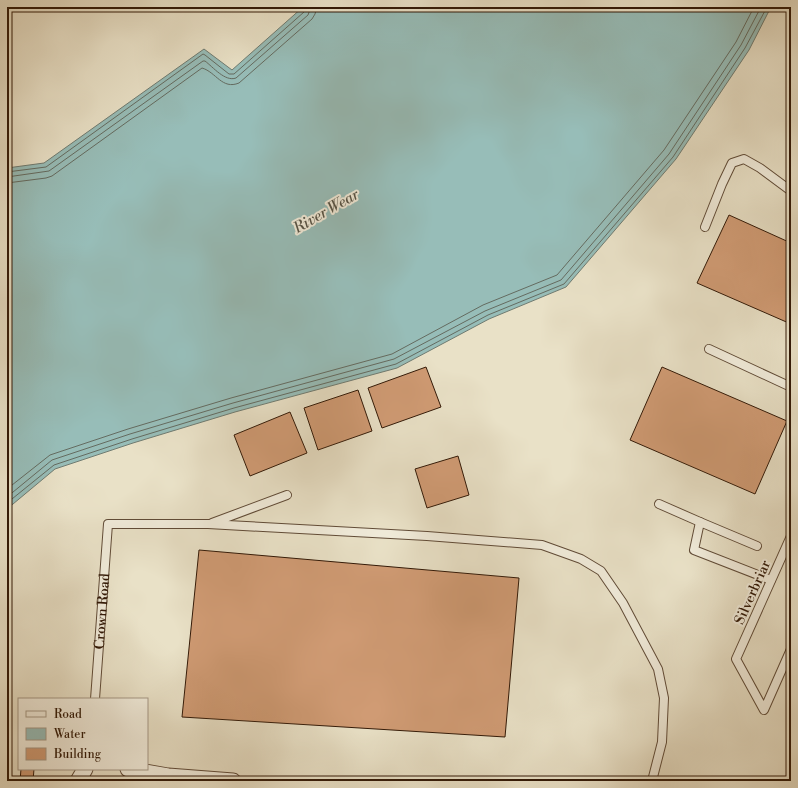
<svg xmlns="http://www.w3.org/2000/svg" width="798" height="788" font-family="'Libre Bodoni',serif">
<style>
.water{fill:#97bdb8;stroke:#6f7b71}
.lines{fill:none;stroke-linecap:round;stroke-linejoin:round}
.shore{stroke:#646b60;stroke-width:1}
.building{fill:#d09b74;stroke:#321907}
.service-casing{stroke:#604b37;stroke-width:10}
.minor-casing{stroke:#604b37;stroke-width:17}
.service{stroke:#f1ecdb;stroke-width:8}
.minor{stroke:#f1ecdb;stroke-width:15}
.labels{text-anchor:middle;stroke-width:4;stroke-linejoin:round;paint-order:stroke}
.street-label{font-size:14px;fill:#321907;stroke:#f1ecdb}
.water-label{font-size:15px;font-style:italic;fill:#555245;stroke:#f1ecdb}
</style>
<rect width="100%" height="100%" fill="#e9e1c7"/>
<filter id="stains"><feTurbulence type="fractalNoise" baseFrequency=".005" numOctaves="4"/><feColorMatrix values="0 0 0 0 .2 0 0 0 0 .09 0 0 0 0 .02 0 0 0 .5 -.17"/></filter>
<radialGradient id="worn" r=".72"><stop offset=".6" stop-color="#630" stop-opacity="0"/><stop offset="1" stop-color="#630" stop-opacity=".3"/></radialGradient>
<path class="water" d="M303 7H771L749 50 676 159 566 287 489 319 397 368 235 412 133 443 55 469 7 509V168L44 163 204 49 232 70Z"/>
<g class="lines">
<g class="shore">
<path d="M7 172 46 167 203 54 205 55 229 74H234L304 12 306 7"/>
<path d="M7 177 49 171 203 61H205C213 67 225 82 236 78L308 15 311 7"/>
<path d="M7 183 46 178 52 176 202 68C216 72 222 90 239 83L312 19 315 14 317 7"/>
<path d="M7 489 50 455 128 429 231 398 392 354 483 305 557 275 664 150 736 42 754 7"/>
<path d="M7 497 52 460 130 434 233 403 394 359 485 311 561 280 669 154 741 45 761 7"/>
<path d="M7 503 54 465 132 439 234 408 396 364 488 315 564 284 673 157 745 48 767 7"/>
</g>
</g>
<g class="building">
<path d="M729 215 791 243V324L697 283Z"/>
<path d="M426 367 441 407 382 428 368 388Z"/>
<path d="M662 367 787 421 755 494 630 440Z"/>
<path d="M358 390 372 431 318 450 304 408Z"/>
<path d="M290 412 307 453 250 476 234 435Z"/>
<path d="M458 456 469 495 427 508 415 469Z"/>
<path d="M199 550 519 578 505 737 182 717Z"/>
<path d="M791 588V601L787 599Z"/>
<path d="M21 769H34L33 781H20Z"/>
</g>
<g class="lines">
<g class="service-casing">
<g id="service">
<path d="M705 227 722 184 732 163 744 159 760 168 791 191"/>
<path d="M709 349 791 387"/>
<path d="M659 504 700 522"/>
<path d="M212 523 287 495"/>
<path d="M791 536 736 659 764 710 791 649"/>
<path d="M757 546 700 522 694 550 771 580"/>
<path id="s1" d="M95 699 108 524H208L427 536 542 545 581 559 601 571 623 603 658 669 664 698 662 742 652 781"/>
</g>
</g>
<g class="minor-casing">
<g id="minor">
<path d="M128 769 168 776 233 781"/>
<path d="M78 781 85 769"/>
</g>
</g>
<use href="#service" class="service"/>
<use href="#minor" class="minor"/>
</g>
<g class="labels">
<g class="street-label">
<text transform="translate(752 592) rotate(-66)" y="5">Silverbriar</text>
<text dy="5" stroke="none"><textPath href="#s1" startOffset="88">Crown Road</textPath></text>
</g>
<g class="water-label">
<text transform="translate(326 211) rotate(-30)" y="5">River Wear</text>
</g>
</g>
<rect width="798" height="788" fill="none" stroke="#e9e1c7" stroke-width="24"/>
<rect x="8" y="8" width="782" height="772" fill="none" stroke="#321907" stroke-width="2"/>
<rect x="12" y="12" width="774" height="764" fill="none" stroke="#321907"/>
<rect x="18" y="698" width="130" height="72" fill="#f1ecdb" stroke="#a59886"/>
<rect x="26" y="711" width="20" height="6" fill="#f1ecdb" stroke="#a59886"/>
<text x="54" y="718" font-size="12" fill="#321907">Road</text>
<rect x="26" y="728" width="20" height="12" fill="#97bdb8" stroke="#a59886"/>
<text x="54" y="738" font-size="12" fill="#321907">Water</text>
<rect x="26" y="748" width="20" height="12" fill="#d09b74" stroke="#a59886"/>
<text x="54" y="758" font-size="12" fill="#321907">Building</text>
<rect width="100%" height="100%" filter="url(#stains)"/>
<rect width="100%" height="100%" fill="url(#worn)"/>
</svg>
